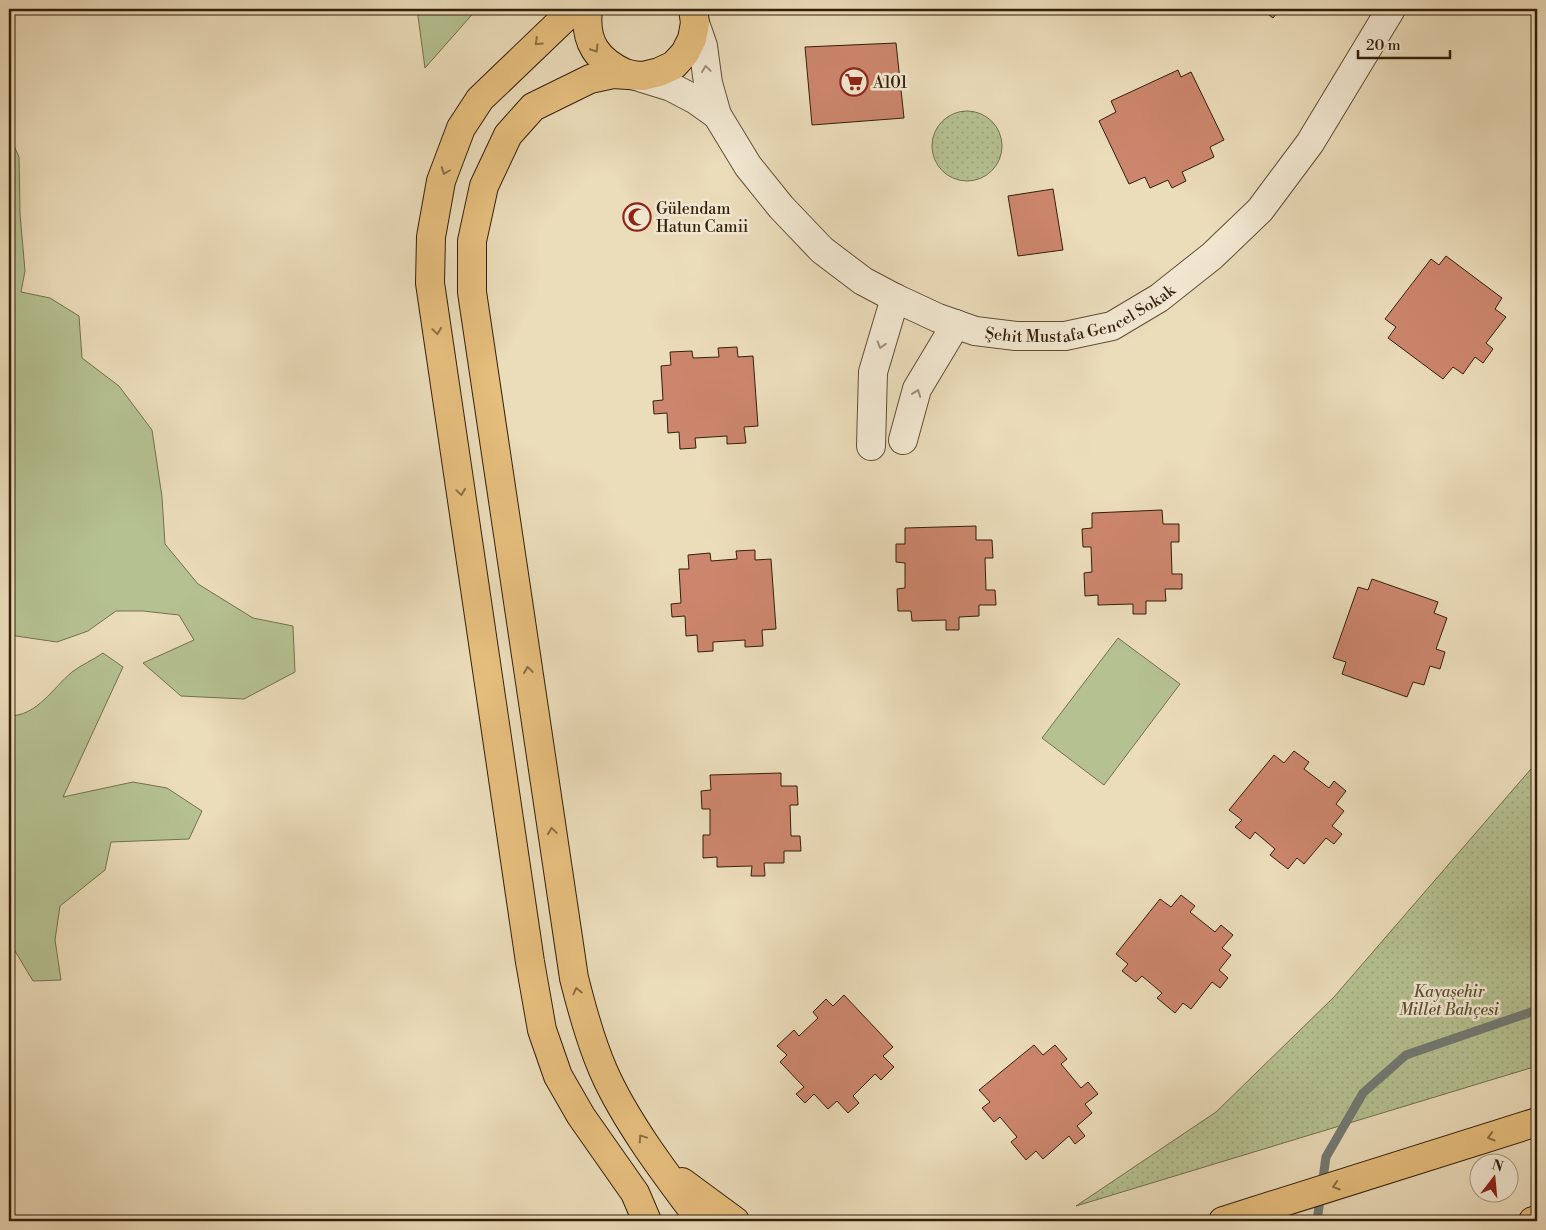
<svg xmlns="http://www.w3.org/2000/svg" width="1546" height="1230" font-family="'Libre Bodoni',serif">
<style>
.grass{fill:#b5c191;stroke:#74704e}
.park{fill:url(#park-dots);stroke:#74704e}
.lines{fill:none;stroke-linecap:round;stroke-linejoin:round}
.stream{stroke:#737b75;stroke-width:9}
.building{fill:#cc866d;stroke:#331f0b}
.minor-casing{stroke:#614e37;stroke-width:30}
.major-casing{stroke:#331f0b;stroke-width:30}
.minor{stroke:#f2e8d2;stroke-width:28}
.major{stroke:#e6be7d;stroke-width:28}
.oneway{stroke:#8c6e44}
.oneway2{stroke:#9c8e78}
.labels{text-anchor:middle;stroke-width:5;stroke-linejoin:round;paint-order:stroke}
.poi-label{font-size:16px;fill:#331f0b;stroke:#f2e8d2;text-anchor:start}
.street-label{font-size:16px;fill:#331f0b;stroke:#f2e8d2}
.park-label{font-size:16px;font-style:italic;fill:#5a5033;stroke:#f2e8d2}
</style>
<defs>
<pattern id="park-dots" width="8" height="8" patternUnits="userSpaceOnUse" patternTransform="scale(1.25)"><rect width="8" height="8" fill="#b5c191"/><path d="M2 2h.1M6 6h.1" fill="none" stroke="#9ca57c" stroke-width="1.8" stroke-linecap="round"/></pattern>
</defs>
<rect width="100%" height="100%" fill="#ebdcba"/>
<filter id="stains"><feTurbulence type="fractalNoise" baseFrequency=".004" numOctaves="4"/><feColorMatrix values="0 0 0 0 .2 0 0 0 0 .09 0 0 0 0 .02 0 0 0 .5 -.17"/></filter>
<radialGradient id="worn" r=".72"><stop offset=".6" stop-color="#630" stop-opacity="0"/><stop offset="1" stop-color="#630" stop-opacity=".3"/></radialGradient>
<g class="grass">
<path d="M417 9H477L425 68Z"/>
<path d="M9 134 19 157 20 214 25 271 21 292 50 298 79 316 82 358 119 386 152 430 162 497 165 544 198 584 253 618 293 626 295 672 244 699 181 696 143 663 194 640 179 615 143 611H116L88 631 57 642 9 635Z"/>
<path d="M1118 638 1180 684 1104 785 1042 738Z"/>
<path d="M103 653 123 667 63 797 133 782 167 788 202 811 189 839 111 842 105 870 60 906 55 940 61 980 33 981 9 941V716C37 716 53 688 72 672 81 665 93 660 103 653Z"/>
</g>
<g class="park">
<circle cx="967" cy="146" r="35"/>
<path d="M1537 762V1066L1076 1206 1216 1112 1334 997Z"/>
</g>
<g class="lines">
<path class="stream" d="M1317 1221 1326 1157 1363 1093 1406 1055 1537 1010"/>
</g>
<g class="building">
<path d="M1261 9H1280L1273 18Z"/>
<path d="M896 43 904 118 812 125 805 47Z"/>
<path d="M1178 70 1181 77 1191 72 1224 140 1210 147 1214 157 1182 172 1186 181 1172 188 1168 180 1150 188 1145 177 1129 184 1099 121 1116 112 1111 101Z"/>
<path d="M1053 189 1063 250 1018 256 1008 196Z"/>
<path d="M1446 256 1502 298 1495 309 1506 317 1486 343 1493 349 1483 363 1475 357 1463 374 1453 367 1443 379 1388 338 1396 327 1385 319 1431 259 1439 265Z"/>
<path d="M737 347 738 357 753 356 758 426 744 427 746 443 727 444V436L695 438 696 448 680 449 679 432 668 433 667 413 654 414 653 401 663 400 661 366 671 365 670 352 692 351 693 358 719 357 718 348Z"/>
<path d="M1162 510 1163 524H1179V542H1171L1172 574H1182V589H1165L1166 601H1146V614H1133V604L1098 605V595L1085 596 1084 573 1092 572 1091 547H1083L1082 529 1092 528V513Z"/>
<path d="M976 526V540H992L993 558H985L986 590H995L996 605H979V616L959 617V630H946V620L912 621 911 611H898L897 589 905 588V563L896 562V544H905V528Z"/>
<path d="M755 550V560L771 559 776 629 762 630 763 646 745 647V640L713 642V651L698 652 697 635 686 636 685 616 672 617 671 604 681 603 679 569H689L688 555 710 553 711 561 737 559 736 551Z"/>
<path d="M1372 579 1438 602 1434 613 1447 618 1436 649 1445 652 1440 669 1430 666 1424 685 1413 682 1407 697 1342 674 1346 662 1333 658 1358 587 1368 590Z"/>
<path d="M1294 751 1309 762 1304 769 1329 788 1334 781 1346 791 1336 804 1344 811 1332 826 1342 834 1334 844 1326 838 1304 864 1297 858 1288 869 1270 855 1275 849 1255 832 1250 839 1235 827 1242 820 1229 810 1274 755 1284 763Z"/>
<path d="M781 773V786H797L798 805H790L791 836H800L801 851H784V863H764L765 876H751L752 866 717 867V857L703 858V835H710V809H702L701 791 711 790 710 775Z"/>
<path d="M1181 895 1195 906 1190 912 1215 932 1221 925 1233 935 1222 948 1231 955 1219 970 1228 978 1220 988 1212 982 1191 1009 1183 1003 1175 1013 1157 998 1162 993 1142 976 1136 982 1122 971 1128 964 1116 954 1160 899 1171 907Z"/>
<path d="M844 995 893 1047 883 1056 894 1067 881 1080 875 1074 853 1096 859 1103 848 1113 837 1101 828 1109 814 1094 805 1103 796 1094 804 1087 780 1062 787 1055 777 1046 794 1030 799 1036 818 1018 813 1012 826 999 833 1006Z"/>
<path d="M1034 1045 1043 1055 1055 1045 1067 1059 1061 1064 1081 1088 1088 1082 1098 1094 1085 1104 1092 1113 1077 1126 1085 1136 1075 1144 1069 1136 1043 1159 1036 1151 1026 1160 1011 1142 1017 1137 1000 1117 994 1122 982 1108 990 1102 979 1090Z"/>
</g>
<g class="lines">
<g class="minor-casing">
<g id="minor">
<path id="s1" d="M695 23 703 46 708 83 717 115 748 166 781 207 822 250 863 281 895 298 938 318 975 331 1016 336H1065L1112 326 1159 298 1212 256 1260 210 1310 143 1391 9"/>
<path d="M629 74 671 87 696 100 717 115"/>
<path d="M903 440 917 389 956 324"/>
<path d="M871 446 873 372 895 298"/>
</g>
</g>
<g class="major-casing">
<g id="major">
<path d="M574 9 480 99 461 128 441 181 431 237 430 283 530 962 542 1030 558 1076 581 1116 635 1193 647 1221"/>
<path d="M588 9C584 42 597 61 627 74"/>
<path d="M693 9 695 23 692 39 685 53 674 65 659 72 643 76 613 74 590 79 533 107 508 135 484 186 472 241V292L574 978C582 1010 590 1040 603 1070 625 1121 667 1176 701 1221"/>
<path d="M682 1182 735 1221"/>
<path d="M1223 1221 1537 1122"/>
<path d="M1533 1221 1537 1220"/>
</g>
</g>
<use href="#minor" class="minor"/>
<use href="#major" class="major"/>
</g>
<defs><path id="oneway-chevron" d="M-2-3.5L2.5 0L-2 3.5" fill="none" stroke-width="1.6" stroke-linecap="round" stroke-linejoin="round" transform="scale(1.25)"/></defs>
<g class="oneway">
<use href="#oneway-chevron" transform="translate(538 42) rotate(137)"/>
<use href="#oneway-chevron" transform="translate(595 49) rotate(58)"/>
<use href="#oneway-chevron" transform="translate(445 171) rotate(111)"/>
<use href="#oneway-chevron" transform="translate(437 331) rotate(82)"/>
<use href="#oneway-chevron" transform="translate(461 492) rotate(82)"/>
<use href="#oneway-chevron" transform="translate(528 670) rotate(-98)"/>
<use href="#oneway-chevron" transform="translate(552 831) rotate(-98)"/>
<use href="#oneway-chevron" transform="translate(577 991) rotate(-103)"/>
<use href="#oneway-chevron" transform="translate(1491 1137) rotate(163)"/>
<use href="#oneway-chevron" transform="translate(642 1138) rotate(-124)"/>
<use href="#oneway-chevron" transform="translate(1336 1186) rotate(163)"/>
</g>
<g class="oneway2">
<use href="#oneway-chevron" transform="translate(706 69) rotate(-98)"/>
<use href="#oneway-chevron" transform="translate(881 345) rotate(107)"/>
<use href="#oneway-chevron" transform="translate(917 393) rotate(-70)"/>
</g>
<defs>
<g id="supermarket-ring" transform="scale(1.4375)"><circle r="9.5" fill="#f2e8d2" stroke="#8f2418" stroke-width="1.5"/><path d="M-6-5.5h2.5l.6 2H6L4.5 2H-2.5L-4.4-4H-6ZM-1.5 3.2a1.3 1.3 0 1 0 .1 0ZM3 3.2a1.3 1.3 0 1 0 .1 0Z" fill="#8f2418"/></g>
<g id="mosque-ring" transform="scale(1.4375)"><circle r="9.5" fill="#f2e8d2" stroke="#8f2418" stroke-width="1.5"/><path d="M3.5-4.9A6 6 0 1 0 3.5 4.9A5 5 0 1 1 3.5-4.9Z" fill="#8f2418"/></g>
</defs>
<g fill-rule="evenodd">
<use href="#supermarket-ring" x="854" y="82"/>
<use href="#mosque-ring" x="637" y="217"/>
</g>
<g class="labels">
<g class="poi-label">
<text x="873" y="88">A101</text>
<text x="656" y="214">Gülendam<tspan x="656" dy="18">Hatun Camii</tspan></text>
</g>
<g class="street-label">
<text dy="6" stroke="none"><textPath href="#s1" startOffset="551">Şehit Mustafa Gencel Sokak</textPath></text>
</g>
<g class="park-label">
<text x="1449" y="997">Kayaşehir<tspan x="1449" dy="18">Millet Bahçesi</tspan></text>
</g>
</g>
<rect width="1546" height="1230" fill="none" stroke="#ebdcba" stroke-width="30"/>
<rect x="10" y="10" width="1526" height="1210" fill="none" stroke="#331f0b" stroke-width="2.5"/>
<rect x="15" y="15" width="1516" height="1200" fill="none" stroke="#331f0b"/>
<g transform="translate(1494 1178) rotate(16)"><circle r="24" fill="#f2e8d2" stroke="#a69882"/>
<path d="M0-4L9 19L0 12L-9 19Z" fill="#8f2418"/>
<text y="-8" font-size="14" font-weight="bold" text-anchor="middle" fill="#331f0b">N</text>
</g>
<path d="M1358 50v8h92v-8" fill="none" stroke="#331f0b" stroke-width="2.5"/>
<text x="1366" y="50" font-size="15" fill="#331f0b" stroke="#f2e8d2" stroke-width="4" paint-order="stroke">20 m</text>
<rect width="100%" height="100%" filter="url(#stains)"/>
<rect width="100%" height="100%" fill="url(#worn)"/>
</svg>
